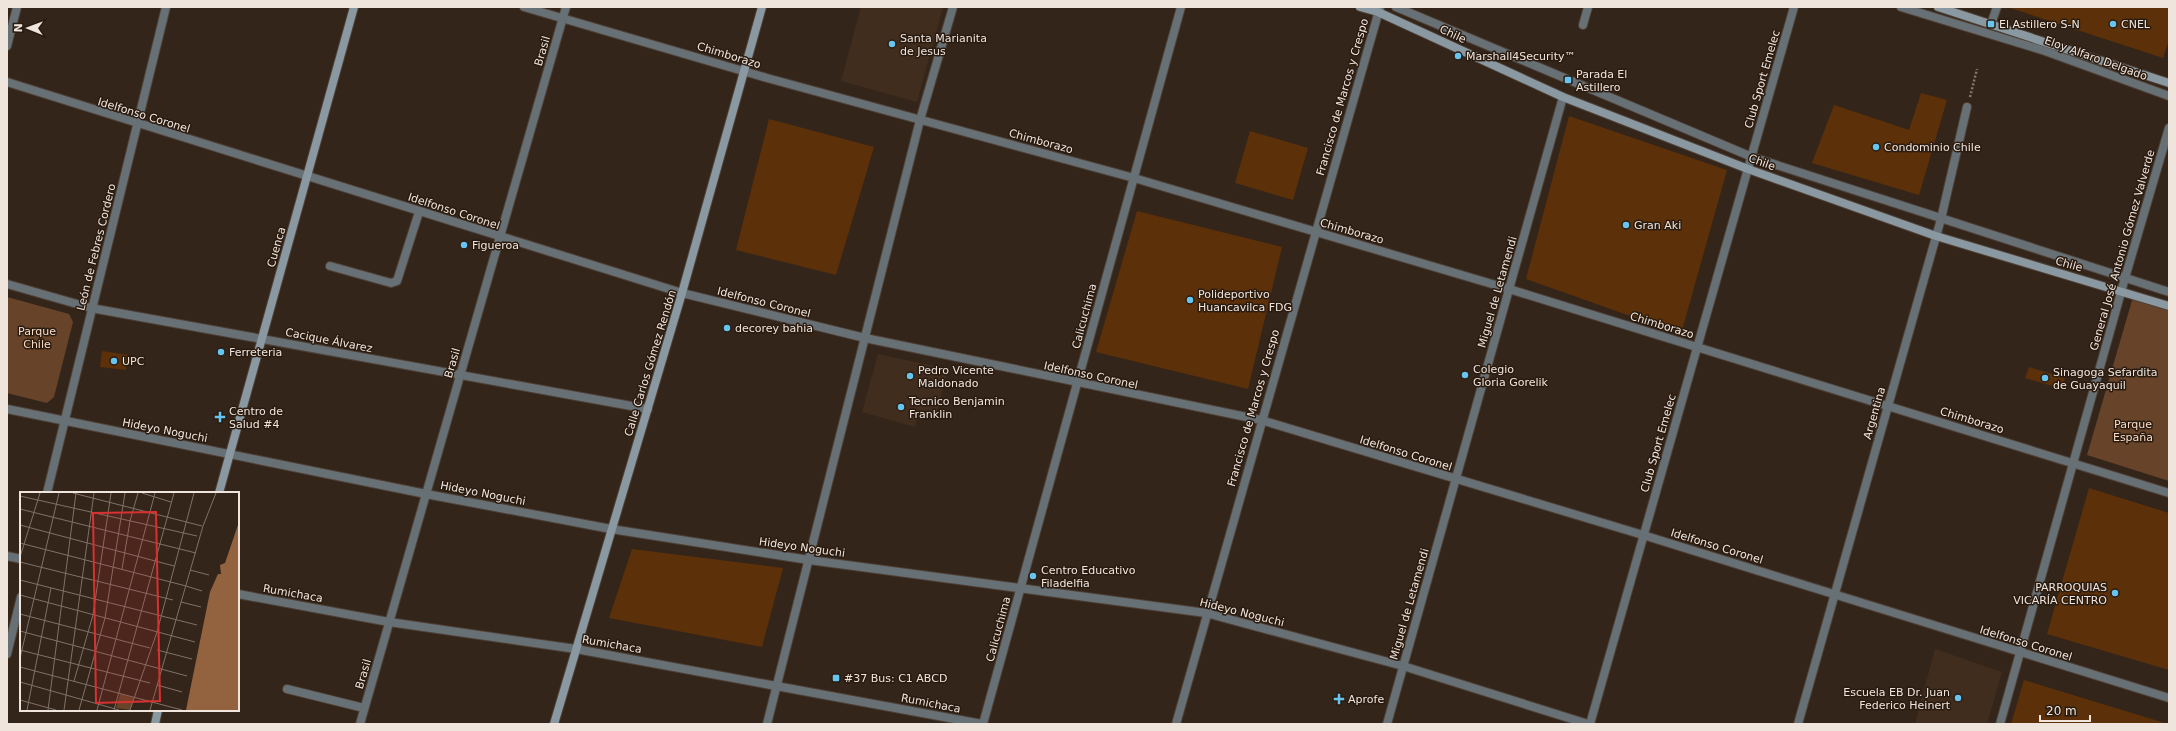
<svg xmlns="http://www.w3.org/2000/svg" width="2176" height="731" font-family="'DejaVu Sans',sans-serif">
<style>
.built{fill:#412d1e}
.park{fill:#674429}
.building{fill:#5c3008}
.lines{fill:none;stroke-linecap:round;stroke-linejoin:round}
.service-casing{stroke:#4e4035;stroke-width:10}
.minor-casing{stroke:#4e4035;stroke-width:10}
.tertiary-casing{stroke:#4e4035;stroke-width:10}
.secondary-casing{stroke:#4e4035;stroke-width:10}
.path{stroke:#84786e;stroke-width:2.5;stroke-dasharray:2 2;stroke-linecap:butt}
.service{stroke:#677075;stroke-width:8}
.minor{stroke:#677075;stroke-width:8}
.tertiary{stroke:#677075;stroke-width:8}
.secondary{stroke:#8a99a1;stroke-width:8}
.poi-dot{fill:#67c4ef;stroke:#2a1b10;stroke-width:1.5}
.labels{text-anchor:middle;stroke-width:3;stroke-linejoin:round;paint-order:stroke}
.poi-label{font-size:11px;fill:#efe5dd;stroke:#2a1b10;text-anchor:start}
.street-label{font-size:11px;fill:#efe5dd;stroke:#2a1b10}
.park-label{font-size:11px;fill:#f8dac5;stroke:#2a1b10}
.inset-road{fill:none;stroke:#7f7268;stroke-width:1}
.view{fill:#d73131;fill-opacity:0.15;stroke:#d73131;stroke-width:2}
.inset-edge{fill:none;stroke:#efe5dd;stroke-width:2}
</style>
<rect width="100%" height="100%" fill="#34251a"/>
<g class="built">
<path d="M861 7H943L917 102 841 81Z"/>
<path d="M878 354 948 369 935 419 918 416 915 427 862 412Z"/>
<path d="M1935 649 2002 672 1987 724H1915Z"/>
</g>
<g class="park">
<path d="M7 297 69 314 73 322 54 397 47 403 7 393Z"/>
<path d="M2133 297 2169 310V481L2087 455Z"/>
</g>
<g class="building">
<path d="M2007 7H2169V40L2163 58Z"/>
<path d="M1921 93 1947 100 1919 195 1812 163 1834 105 1909 130Z"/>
<path d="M1569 116 1727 170 1681 334 1526 279Z"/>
<path d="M769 119 874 147 836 275 736 250Z"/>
<path d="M1250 131 1308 148 1293 200 1235 183Z"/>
<path d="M1137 211 1282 247 1248 389 1096 352Z"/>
<path d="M102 351 128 355 126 370 100 367Z"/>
<path d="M2029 367 2065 378 2062 389 2025 378Z"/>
<path d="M2089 488 2169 513V670L2047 634Z"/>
<path d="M632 549 783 568 762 647 609 618Z"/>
<path d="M2024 680 2168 724H2011Z"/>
</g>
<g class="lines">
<g class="service-casing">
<g id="service">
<path d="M1396 7 1752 157 2169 292"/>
<path d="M1901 7 2045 51 2169 96"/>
<path d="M330 266 391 283 397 281 419 212"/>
<path d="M287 689 364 708"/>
</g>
</g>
<g class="minor-casing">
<g id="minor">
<path d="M524 7 767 78 1134 178 1509 289 2169 493"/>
<path d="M1991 24 1997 7"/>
<path d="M1583 25 1588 7"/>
<path d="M7 46 17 7"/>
<path d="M7 82 682 293 865 338 1261 420 1643 535 2169 698"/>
<path d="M7 284 91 308 648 409"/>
<path d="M47 493 166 7"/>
<path d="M7 556 21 559"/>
<path d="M238 594 389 622 576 649 982 724"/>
<path d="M7 654 21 597"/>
<path d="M360 724 566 7"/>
<path d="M767 724 920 120 953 7"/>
<path d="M983 724 1181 7"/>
<path d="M1176 724 1380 7"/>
<path d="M1387 724 1563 97"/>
<path d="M1590 724 1794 7"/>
<path d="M1798 724 1941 219 1967 107"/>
<path d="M2000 724 2125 278 2169 128"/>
</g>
</g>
<g class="tertiary-casing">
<path id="tertiary" d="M7 409 426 494 611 529 809 560 1206 613 1403 666 1588 724"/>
</g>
<g class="secondary-casing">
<g id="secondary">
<path d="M1360 7 1378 12 1563 97 1748 169 1936 236 2169 306"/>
<path d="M1938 7 2169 83"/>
<path d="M219 493 354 7"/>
<path d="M155 724 158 710"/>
<path d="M554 724 682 293 762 7"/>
</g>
</g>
<path class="path" d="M1970 97 1977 69"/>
<use href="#service" class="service"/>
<use href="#minor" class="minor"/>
<use href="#tertiary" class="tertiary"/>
<use href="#secondary" class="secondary"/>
</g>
<g class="poi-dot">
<rect x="1987" y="20" width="8" height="8" rx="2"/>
<circle cx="2113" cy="24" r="4"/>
<circle cx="892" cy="44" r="4"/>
<circle cx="1458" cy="56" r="4"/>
<rect x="1564" y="76" width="8" height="8" rx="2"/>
<circle cx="1876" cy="147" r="4"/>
<circle cx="1626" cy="225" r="4"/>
<circle cx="464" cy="245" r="4"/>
<circle cx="1190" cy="300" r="4"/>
<circle cx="727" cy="328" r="4"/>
<circle cx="221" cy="352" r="4"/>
<circle cx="114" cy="361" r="4"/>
<circle cx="1465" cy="375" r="4"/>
<circle cx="910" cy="376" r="4"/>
<circle cx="2045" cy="378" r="4"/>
<circle cx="901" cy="407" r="4"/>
<path d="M218 411h4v4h4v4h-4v4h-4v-4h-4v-4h4z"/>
<circle cx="1033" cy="576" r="4"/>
<circle cx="2115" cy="593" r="4"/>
<rect x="832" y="674" width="8" height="8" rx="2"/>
<circle cx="1958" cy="698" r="4"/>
<path d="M1337 693h4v4h4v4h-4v4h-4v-4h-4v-4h4z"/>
</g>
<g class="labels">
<g class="poi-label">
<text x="1999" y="28">El Astillero S-N</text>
<text x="2121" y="28">CNEL</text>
<text x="900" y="42">Santa Marianita<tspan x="900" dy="13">de Jesus</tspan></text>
<text x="1466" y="60">Marshall4Security™</text>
<text x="1576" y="78">Parada El<tspan x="1576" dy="13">Astillero</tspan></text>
<text x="1884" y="151">Condominio Chile</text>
<text x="1634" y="229">Gran Aki</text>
<text x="472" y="249">Figueroa</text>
<text x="1198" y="298">Polideportivo<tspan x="1198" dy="13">Huancavilca FDG</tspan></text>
<text x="735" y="332">decorey bahia</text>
<text x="229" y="356">Ferreteria</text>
<text x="122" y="365">UPC</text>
<text x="1473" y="373">Colegio<tspan x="1473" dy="13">Gloria Gorelik</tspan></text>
<text x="918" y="374">Pedro Vicente<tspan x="918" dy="13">Maldonado</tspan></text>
<text x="2053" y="376">Sinagoga Sefardita<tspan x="2053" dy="13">de Guayaquil</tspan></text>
<text x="909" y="405">Tecnico Benjamin<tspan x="909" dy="13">Franklin</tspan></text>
<text x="229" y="415">Centro de<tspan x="229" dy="13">Salud #4</tspan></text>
<text x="1041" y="574">Centro Educativo<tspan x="1041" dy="13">Filadelfia</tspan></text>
<text x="2107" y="591" text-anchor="end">PARROQUIAS<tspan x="2107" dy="13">VICARÍA CENTRO</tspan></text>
<text x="844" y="682">#37 Bus: C1 ABCD</text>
<text x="1950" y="696" text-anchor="end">Escuela EB Dr. Juan<tspan x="1950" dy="13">Federico Heinert</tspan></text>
<text x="1348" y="703">Aprofe</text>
</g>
<g class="street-label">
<text transform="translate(1453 34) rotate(25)" y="4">Chile</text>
<text transform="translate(542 51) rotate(-74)" y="4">Brasil</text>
<text transform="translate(729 55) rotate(17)" y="4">Chimborazo</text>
<text transform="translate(2096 58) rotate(20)" y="4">Eloy Alfaro Delgado</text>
<text transform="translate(1762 79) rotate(-74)" y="4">Club Sport Emelec</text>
<text transform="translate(1342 97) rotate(-74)" y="4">Francisco de Marcos y Crespo</text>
<text transform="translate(144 115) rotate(17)" y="4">Idelfonso Coronel</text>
<text transform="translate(1041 141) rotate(15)" y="4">Chimborazo</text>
<text transform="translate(1762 162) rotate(20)" y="4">Chile</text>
<text transform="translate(454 211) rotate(18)" y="4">Idelfonso Coronel</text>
<text transform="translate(1352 231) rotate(16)" y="4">Chimborazo</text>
<text transform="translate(96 247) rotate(-76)" y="4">León de Febres Cordero</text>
<text transform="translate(276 247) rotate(-74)" y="4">Cuenca</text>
<text transform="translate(2122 250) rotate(-74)" y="4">General José Antonio Gómez Valverde</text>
<text transform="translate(2069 264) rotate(16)" y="4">Chile</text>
<text transform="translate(1497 292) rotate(-74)" y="4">Miguel de Letamendi</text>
<text transform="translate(764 302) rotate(14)" y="4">Idelfonso Coronel</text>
<text transform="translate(1084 316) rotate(-75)" y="4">Calicuchima</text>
<text transform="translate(1662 325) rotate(17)" y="4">Chimborazo</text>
<text transform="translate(329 340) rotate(11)" y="4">Cacique Álvarez</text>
<text transform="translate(452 363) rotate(-74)" y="4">Brasil</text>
<text transform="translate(650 363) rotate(-73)" y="4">Calle Carlos Gómez Rendón</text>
<text transform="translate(1091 375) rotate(12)" y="4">Idelfonso Coronel</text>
<text transform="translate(1253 408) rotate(-74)" y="4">Francisco de Marcos y Crespo</text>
<text transform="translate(1874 413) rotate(-74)" y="4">Argentina</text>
<text transform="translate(1972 420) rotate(17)" y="4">Chimborazo</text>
<text transform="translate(165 430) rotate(11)" y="4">Hideyo Noguchi</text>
<text transform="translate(1658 443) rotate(-74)" y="4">Club Sport Emelec</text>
<text transform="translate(1406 453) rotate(17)" y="4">Idelfonso Coronel</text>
<text transform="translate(483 493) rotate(11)" y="4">Hideyo Noguchi</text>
<text transform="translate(1717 546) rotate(17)" y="4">Idelfonso Coronel</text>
<text transform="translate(802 547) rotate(8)" y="4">Hideyo Noguchi</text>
<text transform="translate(293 593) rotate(10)" y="4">Rumichaca</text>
<text transform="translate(1409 604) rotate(-74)" y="4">Miguel de Letamendi</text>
<text transform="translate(1242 612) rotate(14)" y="4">Hideyo Noguchi</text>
<text transform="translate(998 629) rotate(-75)" y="4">Calicuchima</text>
<text transform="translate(2026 643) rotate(17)" y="4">Idelfonso Coronel</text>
<text transform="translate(612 644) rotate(10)" y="4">Rumichaca</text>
<text transform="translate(363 674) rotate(-74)" y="4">Brasil</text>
<text transform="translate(931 703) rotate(11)" y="4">Rumichaca</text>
</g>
<g class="park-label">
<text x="37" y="335">Parque<tspan x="37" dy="13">Chile</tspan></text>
<text x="2133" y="428">Parque<tspan x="2133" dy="13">España</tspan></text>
</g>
</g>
<g transform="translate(20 492)">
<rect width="219" height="219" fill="#34251a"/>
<path d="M100 202 114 206 110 218 96 216Z" fill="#674429"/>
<path d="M219 30V218H166L190 100 198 82H201L200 73 205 71Z" fill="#93633f"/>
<path class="inset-road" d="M53 1 182 34M122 1 151 10M0 4 177 44M0 17 176 61M0 33 154 74M0 51 166 94M0 65 20 1M0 70 153 108M102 77 110 29 118 1M170 78 189 83M0 88 177 133M166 94 182 99M0 103 175 150M161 110 181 115M0 122 130 156M0 139 167 184M0 158 130 191M137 158 172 167M0 166 39 1M0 175 162 218M54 189 73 123 91 1M0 190 99 218M137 193 162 200M0 208 36 218M7 218 31 96M28 218 56 1M44 218 74 1M59 218 85 126 105 1M77 218 135 1M94 218 154 1M110 218 137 140 174 1M130 218 183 34 196 1"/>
<path class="view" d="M136 20 140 209 76 211 73 21Z"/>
<rect width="219" height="219" class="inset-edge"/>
</g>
<rect width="2176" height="731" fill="none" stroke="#efe5dd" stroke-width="16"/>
<g transform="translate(28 28) rotate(271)" stroke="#2a1b10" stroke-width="3" paint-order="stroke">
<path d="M0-3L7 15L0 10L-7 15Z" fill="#efe5dd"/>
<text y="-6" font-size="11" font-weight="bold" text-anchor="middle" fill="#efe5dd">N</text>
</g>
<path d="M2040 715v6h50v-6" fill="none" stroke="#efe5dd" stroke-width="2"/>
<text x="2046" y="715" font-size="12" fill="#efe5dd" stroke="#2a1b10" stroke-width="3" paint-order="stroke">20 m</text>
</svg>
